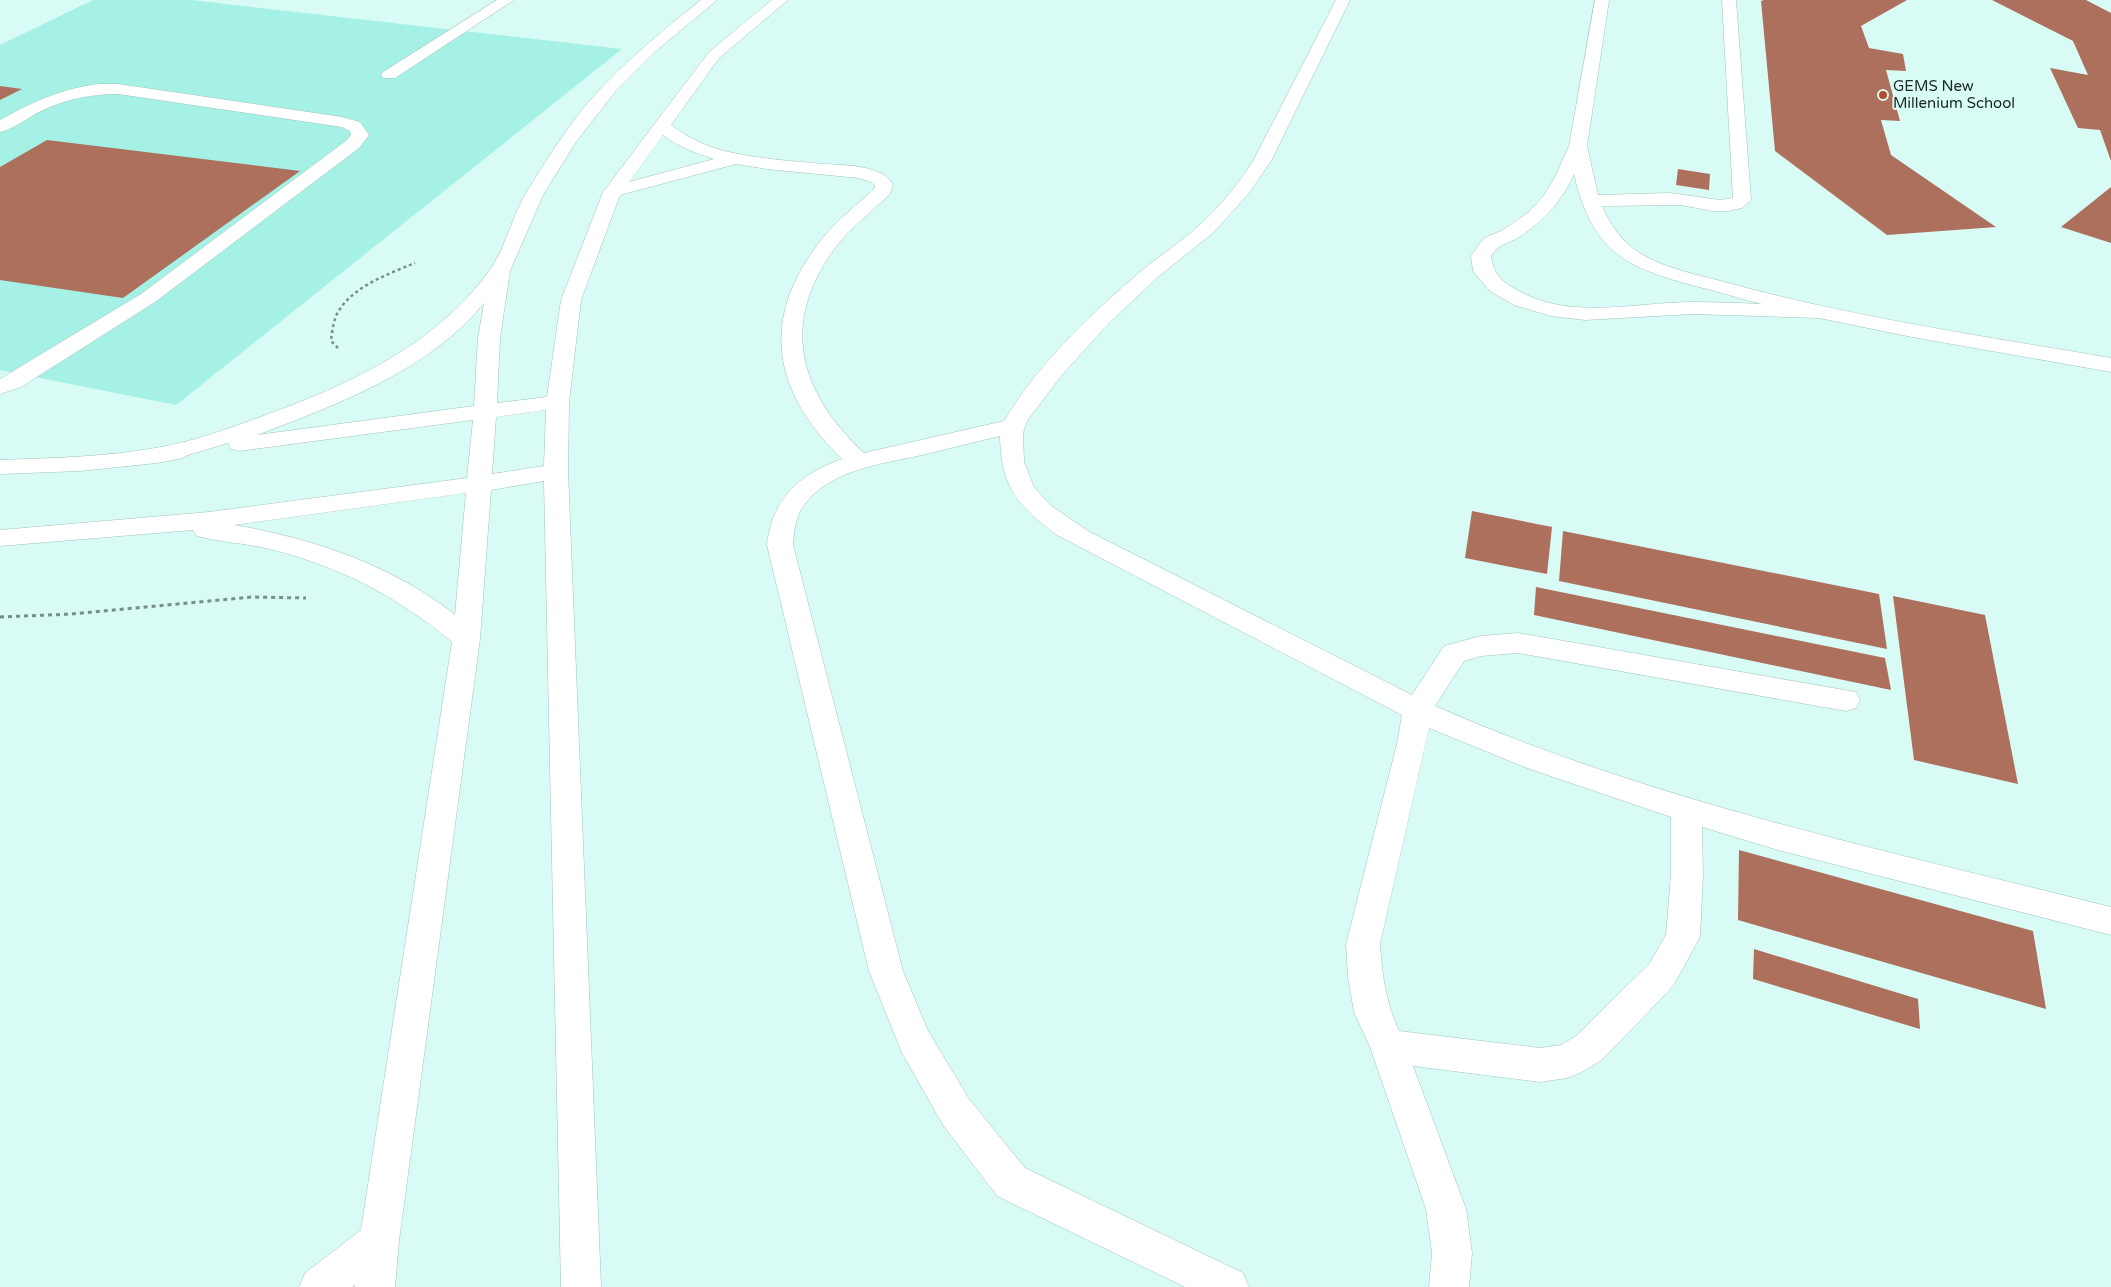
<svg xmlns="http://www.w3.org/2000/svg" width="2111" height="1287" font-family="'Varela Round',sans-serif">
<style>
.green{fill:#a5f1e5}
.building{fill:#ac705d}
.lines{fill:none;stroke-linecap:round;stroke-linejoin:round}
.minor-casing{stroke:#a1c3bd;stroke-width:1}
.path-far1{stroke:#778f8b;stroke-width:2.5;stroke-dasharray:3 3;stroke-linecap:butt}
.path{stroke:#778f8b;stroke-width:3;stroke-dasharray:4 4;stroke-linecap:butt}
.minor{fill:#fff;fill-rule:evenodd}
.poi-dot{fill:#b44b29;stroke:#d8fbf5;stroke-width:2}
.labels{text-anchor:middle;stroke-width:4;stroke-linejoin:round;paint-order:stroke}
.far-poi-label{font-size:15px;fill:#1a2725;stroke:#d8fbf5;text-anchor:start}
</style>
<rect width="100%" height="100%" fill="#d8fbf5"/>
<path class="green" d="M93 0H191L622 49 176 405 0 370V45Z"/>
<g class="building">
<path d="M1764 0H1907L1861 26 1869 48 1903 54 1906 71 1886 70 1900 121 1881 120 1891 155 1996 227 1887 235 1775 151 1761 1Z"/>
<path d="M1992 0H2086L2111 13V161L2100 130 2078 128 2050 68 2088 75 2073 41Z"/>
<path d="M0 86 22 89 0 100Z"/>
<path d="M47 140 300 171 123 298 0 280V167Z"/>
<path d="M1678 169 1710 174 1709 190 1676 185Z"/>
<path d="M2111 187V243L2061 227Z"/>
<path d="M1472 511 1552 527 1547 574 1465 558Z"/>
<path d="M1563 531 1879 594 1887 649 1559 581Z"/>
<path d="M1536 587 1885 658 1891 690 1534 615Z"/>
<path d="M1893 596 1985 615 2018 784 1914 760Z"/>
<path d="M1739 850 2033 931 2046 1009 1738 920Z"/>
<path d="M1754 949 1918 999 1920 1029 1753 979Z"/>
</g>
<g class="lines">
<g class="minor-casing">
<g id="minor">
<path d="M497 0H514L395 78H383L381 75 383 72Z"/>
<path d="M701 0H717L656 51 614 93 576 142 544 193 510 271 500 338 497 403 547 397 561 300 603 192 709 52 772 0H788L719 58 671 125C687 137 705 146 725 151 758 159 791 161 824 164 843 165 863 165 880 173 887 176 890 179 893 186L889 195C871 212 850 228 835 248 779 324 799 392 864 453L1004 421C1038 364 1090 315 1140 272 1153 261 1168 251 1182 240 1211 217 1234 191 1253 161L1336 0H1350L1271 161 1249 193 1214 232 1159 276 1108 324 1061 376 1027 421 1023 433 1024 462 1034 487 1050 505 1088 531 1412 695 1444 646 1481 636 1518 633 1856 692 1860 700 1856 708 1846 711 1518 653 1481 656 1464 661 1435 706C1651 801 1883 850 2111 907V935L1778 850 1702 827 1703 874 1700 937 1673 986 1602 1060 1580 1073 1567 1078 1540 1082 1413 1066 1466 1209 1472 1253 1469 1287H1429L1432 1253 1426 1209 1370 1047 1354 1012 1348 977 1346 944 1397 744 1402 715 1057 535C1017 506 1001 486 1000 436 974 442 948 449 922 455 881 464 827 470 802 508 795 519 794 533 793 545L903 971 928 1031 969 1099 1025 1168 1243 1273 1249 1287H1185L997 1196 943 1125 902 1053 869 971 767 545C772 498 800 474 842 459 772 391 759 318 822 239 837 220 857 205 874 189L875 186 871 182 859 178 767 169 736 164 620 195 581 300 569 402 568 472 601 1287H561L544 481 491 490 480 639 399 1241 395 1287H355V1285L352 1287H299L305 1273 361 1230 452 642C397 596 335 564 265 548 243 543 219 542 197 536L193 530 0 546V530L209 512 467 478 473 420 239 451 231 449 228 443 185 456 183 458 157 463 80 471 0 474V460C53 458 108 457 161 447 195 441 230 428 263 416 348 385 435 346 489 271 506 248 512 215 528 190 550 154 574 116 604 85 634 54 667 27 701 0ZM663 135C678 147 696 153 714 159L629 182ZM484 303 478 338 474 406 257 435C336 405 429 371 484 303ZM546 410 544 466 492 474 496 417ZM466 493 455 615C393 565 311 538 234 525ZM1429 728 1527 768 1671 817V874L1666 935 1649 964 1576 1036 1561 1045 1540 1048 1399 1031C1386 1003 1382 975 1380 944Z"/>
<path d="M1595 0H1609L1587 146 1598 195 1670 193 1720 200 1733 198 1722 0H1736L1751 200 1742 208 1728 211H1712L1681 205 1602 206C1611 226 1623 244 1643 255 1673 272 1710 277 1743 287 1864 319 1988 337 2111 358V372L1912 337 1819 318 1693 314 1585 320 1551 316 1514 305 1490 291 1473 271 1471 256 1484 238 1503 230 1529 212 1544 195 1554 179 1569 146ZM1574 174C1592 252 1626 268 1699 287 1720 292 1741 299 1762 304 1739 303 1716 302 1693 302 1636 302 1570 321 1517 290 1501 281 1494 275 1491 256 1501 242 1506 245 1519 237 1544 221 1562 201 1574 174Z"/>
<path d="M100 84H118L342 117 360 122 369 135 359 148 155 302 21 387 0 394V379L141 294 347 140 351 135 350 131 342 127 118 94C87 94 62 100 35 114 24 121 12 129 0 132V120C33 102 62 88 100 84Z"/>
</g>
</g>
<path class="path-far1" d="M338 348 331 341C332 332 333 323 337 314 351 287 388 274 415 263"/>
<path class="path" d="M0 617 71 614 252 597 306 598"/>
<use href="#minor" class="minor"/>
</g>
<circle class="poi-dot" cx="1883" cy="95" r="5"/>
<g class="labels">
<g class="far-poi-label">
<text x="1893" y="91">GEMS New<tspan x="1893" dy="17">Millenium School</tspan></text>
</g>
</g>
</svg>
